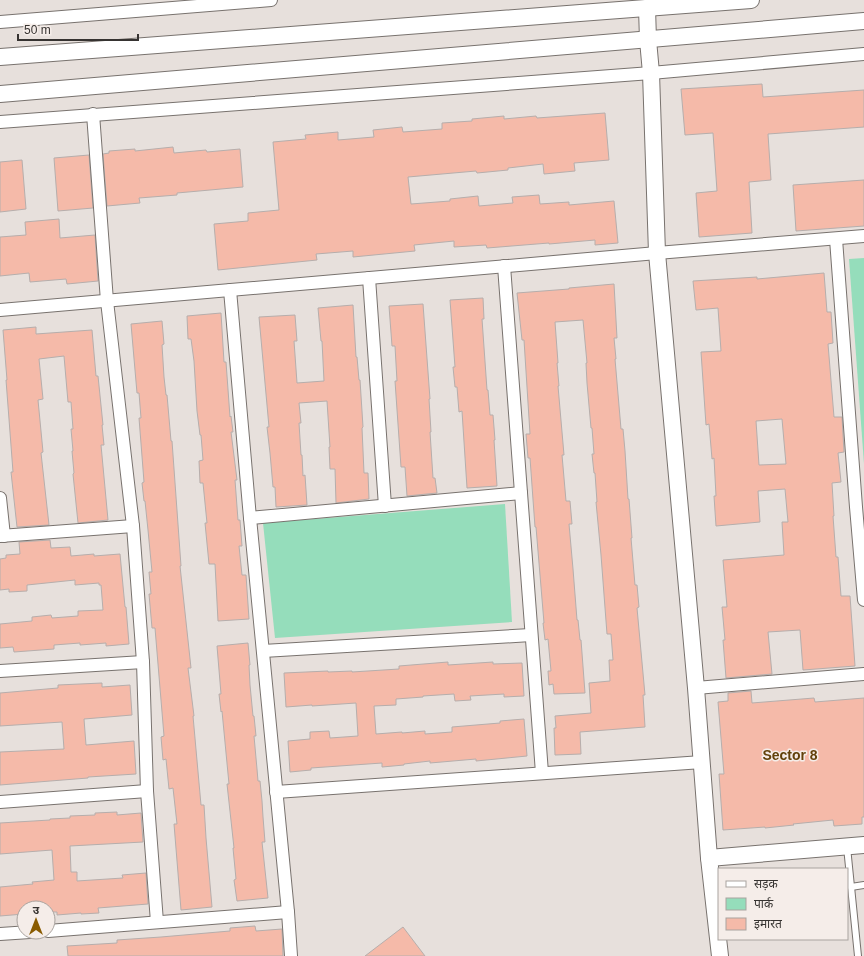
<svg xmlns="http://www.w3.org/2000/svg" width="864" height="956" font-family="Arial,'Noto Sans Devanagari',sans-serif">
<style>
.green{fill:#95ddbb}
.building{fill:#f5baa9;stroke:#b6aeac;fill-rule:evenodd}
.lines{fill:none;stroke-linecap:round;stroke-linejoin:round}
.service-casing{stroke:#78726e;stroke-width:8}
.minor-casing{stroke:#78726e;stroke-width:14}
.tertiary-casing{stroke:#78726e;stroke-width:18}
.service{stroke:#fff;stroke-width:6}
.minor{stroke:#fff;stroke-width:12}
.tertiary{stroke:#fff;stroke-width:16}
.labels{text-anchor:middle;stroke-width:3;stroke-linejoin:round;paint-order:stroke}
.district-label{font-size:14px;font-weight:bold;fill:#62410a;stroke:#f5ede9}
</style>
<rect width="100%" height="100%" fill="#e7e0dc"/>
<g class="green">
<path d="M864 258V464L849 259Z"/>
<path d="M505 504 512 622 275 638 263 523Z"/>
</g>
<g class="building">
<path d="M762 84 763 97 864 90V127L768 134 771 180 749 182 752 233 699 237 696 193 717 191 713 133 685 135 681 89Z"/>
<path d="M605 113 609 160 574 163 575 171 544 174 543 164 508 168V170L477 173 476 171 408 177 411 204 450 201V199L478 196 479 206 513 203 512 197 539 195 540 204 569 202V205L614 201 618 243 595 245V240L549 244V243L487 248 486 245 454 247V241L414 245 415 251 353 257V251L316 254 317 260 218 270 214 224 248 221V213L279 210 273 142 306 139 305 135 338 132V140L374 137 373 130 402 127 403 132 442 129V123L472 121V119L504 116V119L536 116 537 118Z"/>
<path d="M173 147 174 153 206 150 207 152 240 149 243 187 177 193V195L139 198 140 203 107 206 103 154 109 153V151L135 149V151Z"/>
<path d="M89 155 93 208 58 211 54 158Z"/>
<path d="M22 160 26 209 0 212V162Z"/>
<path d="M864 180V226L796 231 793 185Z"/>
<path d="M59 219 60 238 95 235 98 281 67 284 66 279 30 282 29 273 0 276V237L26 235 25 222Z"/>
<path d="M824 273 827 312H831L833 343 828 344 834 417H842L844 452 838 453 841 482 832 483 834 516H833L836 557H838L841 596H850L855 666 803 670 800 630 768 632 772 674 726 678 723 640H725L722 607H727L723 560 784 555 782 522H788L785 489 758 491 760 522 716 526 714 496H716L714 458 712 459 709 424 706 425 701 352 721 351 718 308 696 310 693 281 757 277V279ZM782 419 786 464 759 465 756 421Z"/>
<path d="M614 284 617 338H614L616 359H615L621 429H623L625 451 628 499H629L632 538H631L635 585H637L639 607 637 608 645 695H643L645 727 580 732 581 754 555 755 554 728H556L555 716 591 713 589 683 610 681 609 660H613L611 634H607L601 555 596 502H597L595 473H594L592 454H594L592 428H591L587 383 586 363H587L583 320 555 322 558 363H557L559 386H558L564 455H562L566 501H570L572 524H569L573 569 577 620H578L580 640H581L585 693 554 694 553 684 549 685 548 671H551L548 639 545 640 543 623H544L536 527H535L530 458H528L526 434H530L524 340H522L517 293 569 289V288Z"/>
<path d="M483 298 484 319H482L487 390H488L490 415H493L495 440H494L497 486 467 488 462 411 459 412 457 387H455L453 367H455L450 300Z"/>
<path d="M423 304 428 372 430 399H429L431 432H430L433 478H435L437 493 407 496 405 467H401L395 381H397L395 346H392L389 306Z"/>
<path d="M353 305 356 357H357L359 380H360L363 427 362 428 364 473H368L369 499 336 503 335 469H330L329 447H330L327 401 299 403 301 423H299L301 455H302L303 476 305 475 307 505 276 507 275 487H273L270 453 267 427H269L259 317 295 315 297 341H294L297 383 324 381 322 341H321L318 308Z"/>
<path d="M221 313 224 362H226L230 417 231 416 233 432H231L237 480H235L238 520H240L242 546H239L242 575H246L249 619 218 621 215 564H209L205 523H207L203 483H200L199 461 203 460 201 435H200L197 411 194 361 191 339H188L187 316Z"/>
<path d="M162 321 164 344 162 345 164 377 166 395H167L171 441H172L181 566H180L191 668H188L194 716H193L201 805H204L206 838 212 907 181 910 174 824H177L173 788 169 789 166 759 163 760 161 737 164 736 155 628H152L149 594H151L149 572H152L148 530 145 501H144L142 483 144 482 139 418H141L139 393H137L131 324Z"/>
<path d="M36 327V334L92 330 96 376H98L103 425H102L104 445H101L108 520 78 523 73 474 74 473 72 451H73L71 429H73L71 402H68L64 356 39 359 43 399 38 400 43 452 41 453 49 525 17 527 11 472H13L8 406 6 380H7L3 330Z"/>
<path d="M50 540 51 548 70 547 71 556 94 554V556L120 554 125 607H126L129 644 106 646V643L80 645V643L54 645V649L14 652 13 647 0 648V624L32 621V617L51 615 52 618 78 616V611L103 610 101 585H99V583L75 585V580L27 585V591L9 592V589L0 590V559L6 558V555L20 554 19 542Z"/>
<path d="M248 643 250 665H249L250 685 253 716H254L256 736H254L257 769 258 781H260L262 801 263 817 265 842H262L268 898 237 901 234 880 236 879 233 848H234L227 784H229L222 711 221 712 219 694H221L217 646Z"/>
<path d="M448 662V665L493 662V664L522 663 524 696 504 697V694L470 696 471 700 455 701 454 694 423 696V697L396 699V705L374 706 376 734 402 732V733L425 731V734L452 732V727L500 723V721L524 719 527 756 476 761V759L430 763V761L404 764V765L382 767V763L311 768V770L290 772 288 741 310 739V732L329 731 330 738 358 736 356 703 312 706V705L286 707 284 673 328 671V672L352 671V672L399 669V666Z"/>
<path d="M102 683V687L130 685 132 715 84 719 86 745 134 741 136 774 88 777V778L0 785V752L64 749 62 722 0 726V693L58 688V685Z"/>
<path d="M751 691 752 703 814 698 815 702 864 698V817H862V824L834 826 833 820 793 824 794 825 765 828V827L723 830 719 774H724L718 702 728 701V693Z"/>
<path d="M117 812V815L141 813 143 842 70 846 71 872H77V881L123 878 122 875 146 873 148 904 98 908 99 913 81 914V913L57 915V912H48V908H24V914L0 916V887L33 884 32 882 54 880 52 850 0 854V823L50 820V819L70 818V816L95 815V813Z"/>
<path d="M255 926 256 931 282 929 283 956H68L67 946 117 943V940L161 937 230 931V928Z"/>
<path d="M403 927 425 956H365Z"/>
</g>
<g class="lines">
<g class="service-casing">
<g id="service">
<path d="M847 847 858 956"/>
<path d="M851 887 864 885"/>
</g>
</g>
<g class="minor-casing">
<g id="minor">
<path d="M0 22 271 0"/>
<path d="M93 114 107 301 133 526 143 662 147 791 157 922"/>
<path d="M0 122 651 73 864 54"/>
<path d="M836 239 856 507 864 600"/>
<path d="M504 266 542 773"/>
<path d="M369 278 385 506"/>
<path d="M230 290 250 518 288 912 291 956"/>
<path d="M0 310 657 253 864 236"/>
<path d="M0 498 4 536"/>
<path d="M250 518 521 493"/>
<path d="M0 536 133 526"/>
<path d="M263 651 531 635"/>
<path d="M0 671 143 662"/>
<path d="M696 688 864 674"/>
<path d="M276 792 702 762"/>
<path d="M0 802 147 791"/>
<path d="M48 931 288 912"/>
<path d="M0 934 30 932"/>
</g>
</g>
<g class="tertiary-casing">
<g id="tertiary">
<path d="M647 8 648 40 651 73 657 253 696 688 709 858 720 956"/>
<path d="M0 57 751 0"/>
<path d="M0 94 864 21"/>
<path d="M709 858 864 845"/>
</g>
</g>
<use href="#service" class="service"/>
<use href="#minor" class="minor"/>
<use href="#tertiary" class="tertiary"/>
</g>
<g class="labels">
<g class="district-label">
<text x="790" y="760">Sector 8</text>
</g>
</g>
<rect x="718" y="868" width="130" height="72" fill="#f5ede9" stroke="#a9a39f"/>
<rect x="726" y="881" width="20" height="6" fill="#ffffff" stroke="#a9a39f"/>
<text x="754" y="888" font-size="12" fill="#363331">सड़क</text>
<rect x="726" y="898" width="20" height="12" fill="#95ddbb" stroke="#a9a39f"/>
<text x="754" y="908" font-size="12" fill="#363331">पार्क</text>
<rect x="726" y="918" width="20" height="12" fill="#f5baa9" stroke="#a9a39f"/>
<text x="754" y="928" font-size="12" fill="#363331">इमारत</text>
<g transform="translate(36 920)"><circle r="19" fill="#f5ede9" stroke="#a9a39f"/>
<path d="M0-3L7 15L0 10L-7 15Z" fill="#8a5b00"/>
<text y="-6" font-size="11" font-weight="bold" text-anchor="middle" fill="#363331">उ</text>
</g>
<path d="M18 34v6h120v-6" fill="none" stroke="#363331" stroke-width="2"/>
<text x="24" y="34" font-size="12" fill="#363331" stroke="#f5ede9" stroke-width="3" paint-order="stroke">50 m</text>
</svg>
